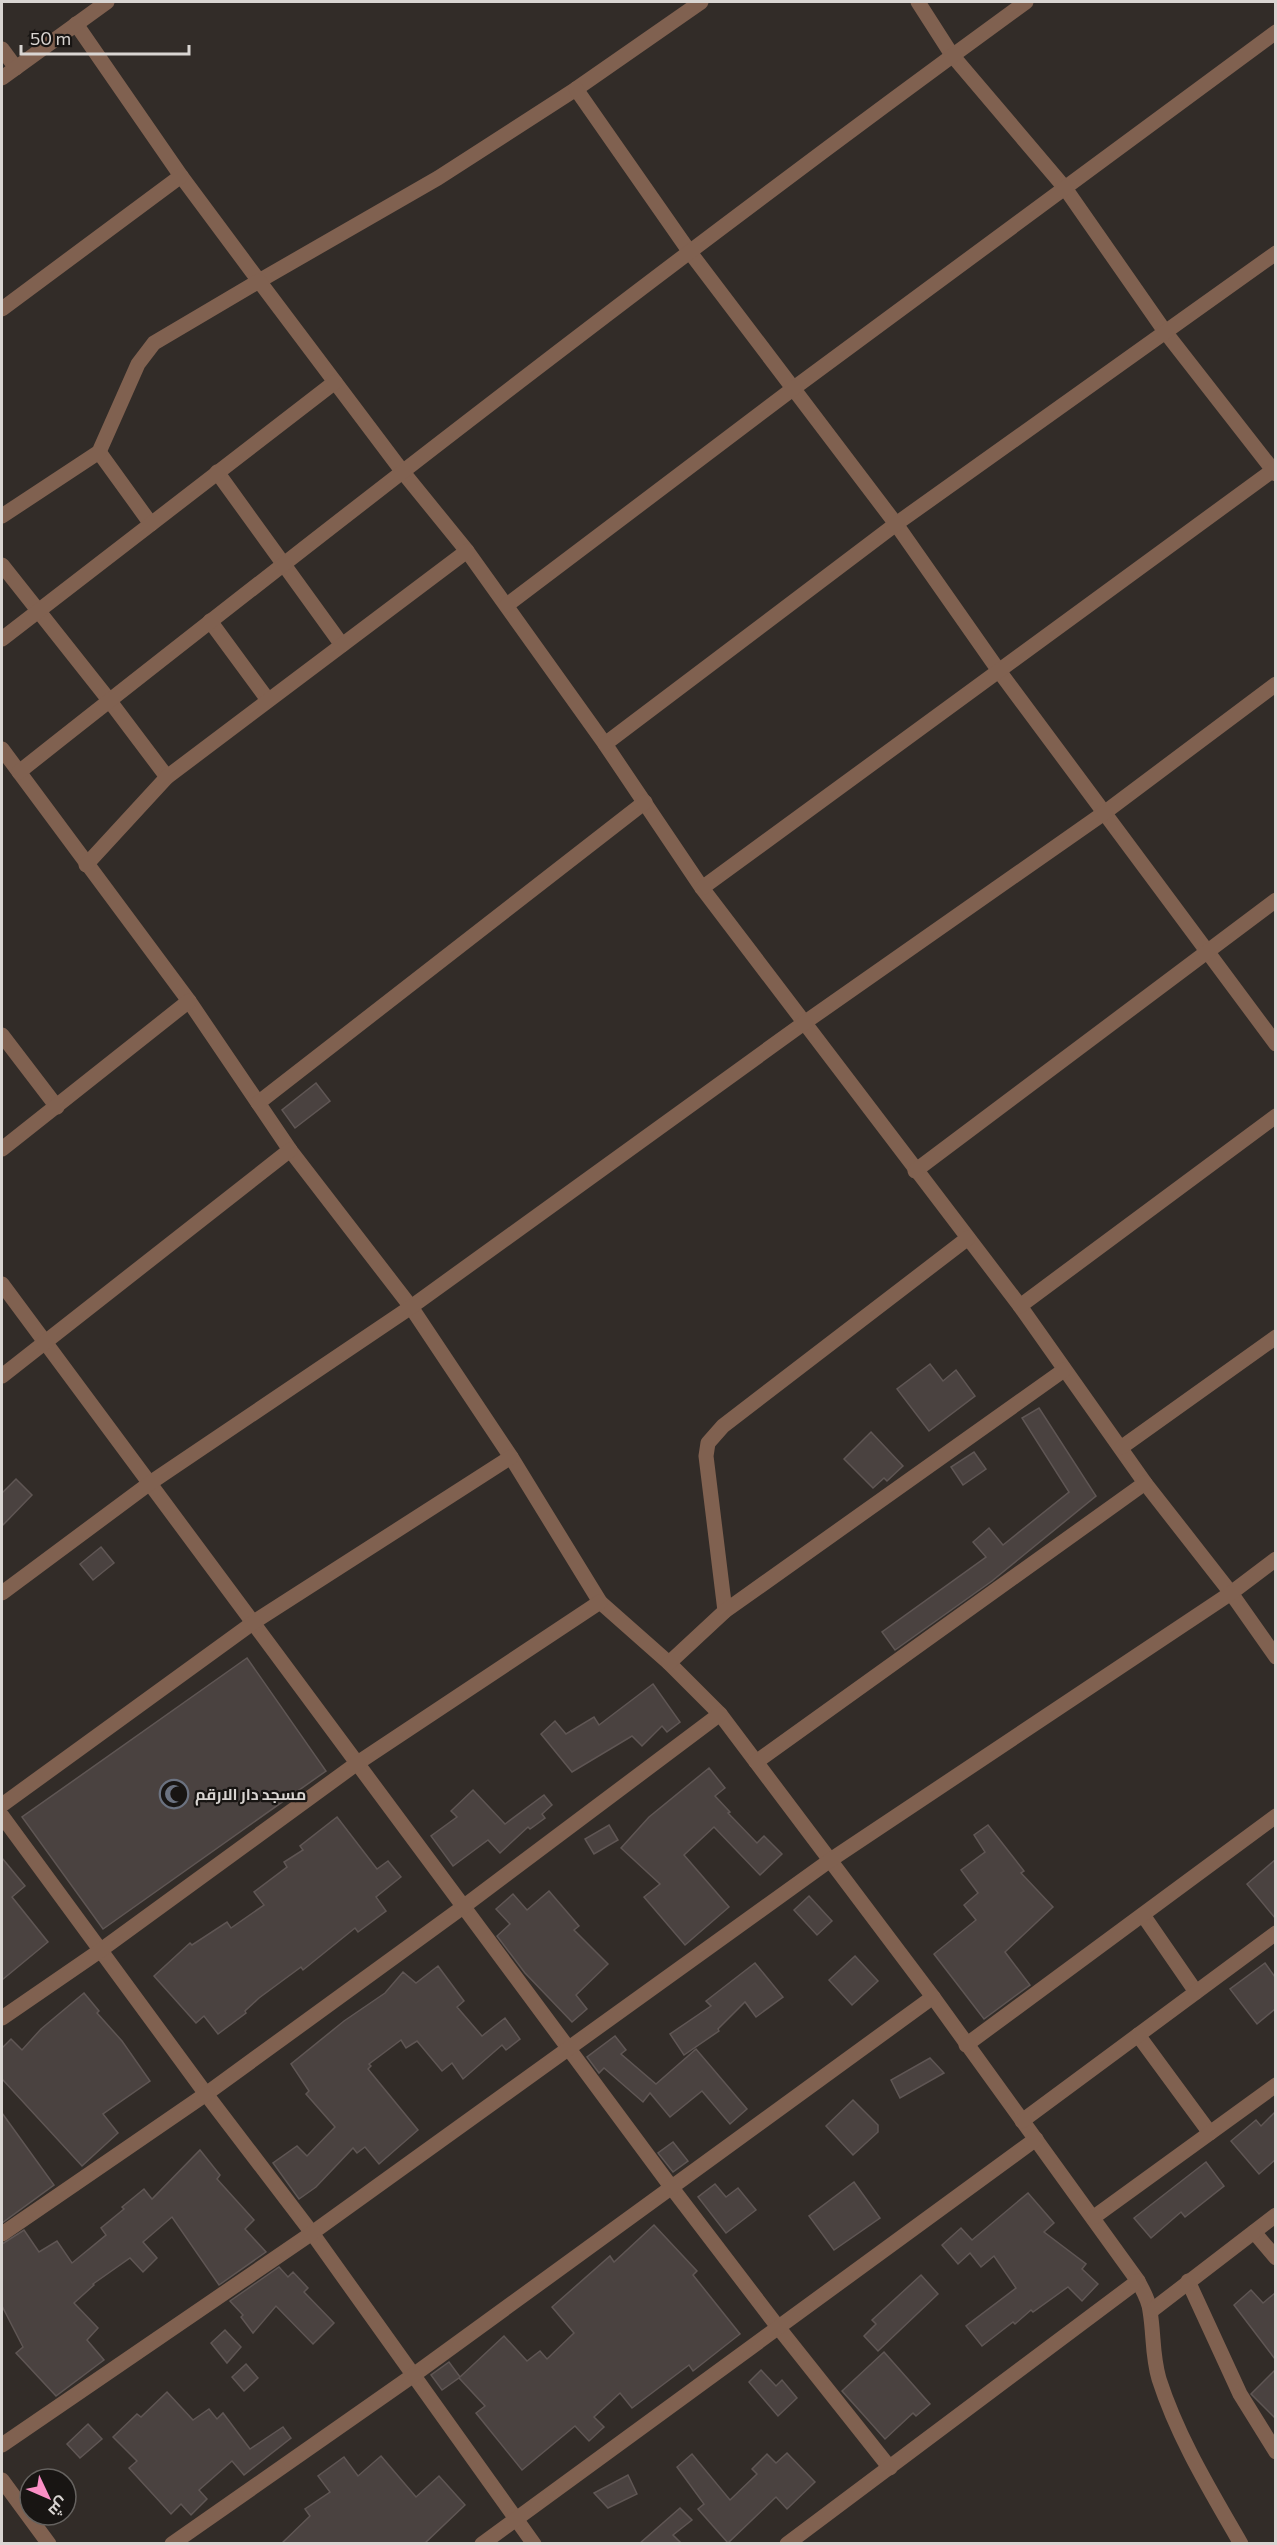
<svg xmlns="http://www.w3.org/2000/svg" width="1277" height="2545" font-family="Commissioner,Cairo,sans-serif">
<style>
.building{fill:#4a4240;stroke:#5f5654;stroke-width:1.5}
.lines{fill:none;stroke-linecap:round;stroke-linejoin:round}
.minor{stroke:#806150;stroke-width:15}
.labels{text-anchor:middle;stroke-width:4.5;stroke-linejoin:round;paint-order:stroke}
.poi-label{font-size:16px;font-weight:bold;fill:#d9d5d2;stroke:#181513;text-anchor:start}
</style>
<rect width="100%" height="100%" fill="#322c28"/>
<g class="building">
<path d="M316 1083 330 1101 295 1128 282 1110Z"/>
<path d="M930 1364 943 1381 956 1370 975 1396 929 1431 897 1389Z"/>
<path d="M1039 1408 1096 1496 992 1581 895 1650 882 1632 986 1557 973 1542 989 1528 1003 1545 1069 1492 1022 1418Z"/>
<path d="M871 1432 903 1466 887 1481 884 1478 873 1488 844 1459Z"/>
<path d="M974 1452 986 1469 963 1485 951 1467Z"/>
<path d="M16 1479 32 1495 2 1526V1493Z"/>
<path d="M101 1547 114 1563 93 1580 80 1564Z"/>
<path d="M247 1658 326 1771 103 1929 22 1817Z"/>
<path d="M653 1684 680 1722 667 1732 662 1726 642 1746 632 1736 572 1772 541 1734 555 1721 566 1734 594 1717 599 1725Z"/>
<path d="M709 1768 725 1788 715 1796 730 1812 728 1813 757 1843 764 1836 782 1854 760 1875 714 1827 684 1855 729 1907 685 1945 644 1897 660 1884 621 1848 649 1817Z"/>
<path d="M473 1790 505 1824 544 1795 552 1805 542 1814 545 1818 530 1829 528 1827 500 1853 488 1840 453 1866 431 1836 457 1817 451 1811Z"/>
<path d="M337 1817 377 1869 388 1861 401 1877 376 1897 386 1911 358 1932 355 1928 303 1970 301 1967 259 1998 245 2011 246 2013 218 2034 204 2016 196 2023 154 1976 190 1943 192 1945 227 1922 231 1928 264 1905 254 1892 287 1867 284 1862 303 1850 300 1846Z"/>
<path d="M609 1825 618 1840 594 1854 585 1839Z"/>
<path d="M988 1825 1024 1871 1021 1873 1053 1907 1005 1952 1030 1985 984 2019 934 1954 976 1920 964 1905 978 1893 961 1870 985 1852 974 1835Z"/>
<path d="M2 1858 25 1886 12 1897 48 1942 2 1980Z"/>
<path d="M1275 1860V1918L1247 1884Z"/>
<path d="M549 1891 579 1926 574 1930 608 1964 576 1995 587 2009 572 2022 525 1973 497 1936 510 1924 496 1909 513 1894 527 1910Z"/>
<path d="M809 1896 832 1921 817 1935 794 1910Z"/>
<path d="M855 1956 878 1981 852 2005 829 1980Z"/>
<path d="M755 1963 783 1997 756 2017 745 2002 718 2029 719 2031 684 2055 670 2034 711 2006 706 2001Z"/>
<path d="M1265 1963 1275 1977V2009L1257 2024 1230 1989Z"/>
<path d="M438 1966 464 2001 457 2007 482 2036 505 2018 520 2039 506 2050 502 2045 463 2079 452 2063 442 2071 417 2041 406 2048 401 2040 369 2064 371 2066 368 2069 418 2130 379 2164 365 2147 357 2153 353 2148 316 2187 299 2199 273 2163 297 2146 307 2156 335 2127 306 2094 309 2091 291 2064 344 2021 385 1993 403 1972 416 1983Z"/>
<path d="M84 1993 99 2011 97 2013 122 2041 150 2081 103 2114 118 2133 82 2166 2 2079V2048L11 2039 22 2050 41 2029Z"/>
<path d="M615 2036 626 2050 621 2054 656 2084 696 2049 747 2109 730 2124 702 2091 670 2117 650 2093 643 2102 604 2068 599 2073 587 2057Z"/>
<path d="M930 2058 944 2073 900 2098 891 2080Z"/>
<path d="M853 2100 878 2125V2132L853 2155 826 2126Z"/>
<path d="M1275 2112V2160L1259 2174 1231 2141 1256 2120 1261 2126Z"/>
<path d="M2 2113 54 2185 2 2223Z"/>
<path d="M673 2142 688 2161 673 2172 658 2153Z"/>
<path d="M200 2150 220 2175 217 2179 254 2220 245 2229 266 2252 219 2285 172 2217 143 2242 157 2258 143 2272 130 2258 93 2284 94 2285 74 2303 98 2328 87 2340 104 2360 56 2396 16 2353 23 2347 2 2306V2244L24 2230 39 2252 57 2241 72 2263 106 2235 101 2228 124 2209 122 2207 144 2189 152 2199Z"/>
<path d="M1206 2162 1224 2186 1185 2217 1181 2212 1151 2238 1134 2218Z"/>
<path d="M854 2182 880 2218 834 2250 809 2216Z"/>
<path d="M715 2184 726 2197 738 2188 756 2210 726 2233 698 2197Z"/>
<path d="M1028 2193 1054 2223 1044 2232 1086 2264 1082 2269 1098 2284 1082 2301 1068 2287 1033 2312 1031 2310 1015 2324 1013 2322 982 2346 966 2326 1016 2288 994 2256 981 2267 970 2253 958 2264 942 2245 961 2228 972 2240Z"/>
<path d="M654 2225 697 2271 693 2275 740 2334 693 2371 689 2365 632 2408 620 2393 594 2417 604 2427 589 2441 575 2426 522 2470 476 2413 485 2406 459 2378 442 2390 431 2375 449 2362 460 2377 504 2336 527 2361 540 2351 547 2359 574 2333 552 2307 610 2256 614 2262Z"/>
<path d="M279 2267 288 2277 293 2272 308 2288 304 2292 334 2323 313 2344 276 2306 253 2333 241 2317 243 2315 230 2301Z"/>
<path d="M921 2275 938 2294 878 2351 864 2336 876 2324 872 2320Z"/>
<path d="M1251 2290 1263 2303 1275 2293V2359L1234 2305Z"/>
<path d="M225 2330 241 2347 227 2363 211 2343Z"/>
<path d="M884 2352 930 2404 916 2416 913 2413 885 2439 842 2391Z"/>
<path d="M246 2364 258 2378 244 2391 232 2377Z"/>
<path d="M761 2370 776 2386 782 2380 797 2398 778 2416 749 2382Z"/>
<path d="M1275 2370V2418L1251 2394Z"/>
<path d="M167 2392 193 2420 209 2409 217 2419 223 2413 250 2449 283 2427 291 2438 244 2475 232 2461 199 2490 207 2499 191 2515 181 2504 171 2514 129 2468 137 2461 113 2437 137 2414 141 2417Z"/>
<path d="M88 2424 102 2439 80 2458 67 2444Z"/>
<path d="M787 2453 815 2482 787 2509 776 2497 728 2543 698 2509 704 2504 677 2467 692 2454 730 2500 757 2474 752 2469 767 2454 776 2463Z"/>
<path d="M381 2456 416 2497 439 2476 465 2505 424 2544H281L310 2516 305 2509 330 2492 318 2476 344 2457 358 2476Z"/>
<path d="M628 2475 637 2494 608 2508 594 2493Z"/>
<path d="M680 2508 692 2520 673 2535 682 2544H639Z"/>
</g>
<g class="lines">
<g class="minor">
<path d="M918 2 952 55 1065 188 1166 333 1276 474"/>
<path d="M76 24 181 176 259 281 438 178 576 89 701 2"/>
<path d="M2 49 16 68"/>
<path d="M2 78 107 2"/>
<path d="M576 89 689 251 896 524 999 671 1276 1044"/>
<path d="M2 309 181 176"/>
<path d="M99 452 151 524"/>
<path d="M217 472 342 645"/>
<path d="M2 516 99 452 138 364 154 343 259 281 402 471 467 551 605 744 702 888 1020 1306 1145 1483 1231 1593 1276 1657"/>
<path d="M2 565 109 700 167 777"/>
<path d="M507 605 794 388 1276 32"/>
<path d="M210 621 268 700"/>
<path d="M2 639 335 382"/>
<path d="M605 744 896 524 1276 253"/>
<path d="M2 749 189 1001 290 1150 411 1307 511 1457 600 1602 669 1663 720 1714 933 1997 1138 2281C1143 2291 1149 2300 1150 2311 1154 2335 1152 2355 1159 2379 1178 2438 1210 2490 1241 2544"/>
<path d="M19 772C351 510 684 251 1026 2"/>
<path d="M86 865 167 777 467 551"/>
<path d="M702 888 1276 468"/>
<path d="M2 1035 57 1107"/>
<path d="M258 1103 645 802"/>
<path d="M2 1149 189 1001"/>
<path d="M915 1171 1276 900"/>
<path d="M2 1284 672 2188 778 2327 890 2468"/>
<path d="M1020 1306 1276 1116"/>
<path d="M2 1376 290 1150"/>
<path d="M1122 1447 1276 1337"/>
<path d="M2 1593 150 1483 411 1307 804 1023 1104 813 1276 684"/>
<path d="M725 1611 706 1456 708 1443 723 1426 968 1238"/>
<path d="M669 1663 725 1611 1064 1370"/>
<path d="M756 1762 1145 1483"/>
<path d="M2 1805 254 1622 511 1457"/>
<path d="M2 1816 206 2094 312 2233 534 2544"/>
<path d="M1143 1915 1196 1992"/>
<path d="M2 2018 101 1950 356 1764 600 1602"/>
<path d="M1138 2035 1210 2133"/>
<path d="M966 2045 1276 1816"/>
<path d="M1022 2121 1276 1933"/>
<path d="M1094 2217 1276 2085"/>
<path d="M1254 2232 1276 2258"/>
<path d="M2 2234 206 2094 463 1907 720 1714"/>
<path d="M1188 2281 1240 2394 1276 2452"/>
<path d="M1151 2311 1276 2215"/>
<path d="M2 2445 312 2233 829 1861 1231 1593 1276 1559"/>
<path d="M2 2480 49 2544"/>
<path d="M172 2544 415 2374 933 1997"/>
<path d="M482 2544 1036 2139"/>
<path d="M787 2544 1138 2281"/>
</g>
</g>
<defs>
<g id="mosque-ring" transform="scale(1.5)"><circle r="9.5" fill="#181513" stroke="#6b7280" stroke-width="1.5"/><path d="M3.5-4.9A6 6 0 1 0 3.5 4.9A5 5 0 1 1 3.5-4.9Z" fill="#6b7280"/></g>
</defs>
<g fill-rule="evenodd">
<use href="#mosque-ring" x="174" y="1794"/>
</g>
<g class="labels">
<g class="poi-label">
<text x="195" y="1800">مسجد دار الارقم</text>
</g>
</g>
<rect width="1277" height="2545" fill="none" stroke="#d9d5d2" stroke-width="6"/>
<g transform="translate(48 2497) rotate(134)"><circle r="28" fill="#181513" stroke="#65625f" stroke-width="1.5"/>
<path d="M0-4.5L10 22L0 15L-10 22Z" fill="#fb8fc5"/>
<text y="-9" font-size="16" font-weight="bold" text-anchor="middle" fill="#d9d5d2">ش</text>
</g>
<path d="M21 45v9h168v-9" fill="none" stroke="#d9d5d2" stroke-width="3"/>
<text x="30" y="45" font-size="18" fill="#d9d5d2" stroke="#181513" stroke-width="4.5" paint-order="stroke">50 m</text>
</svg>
